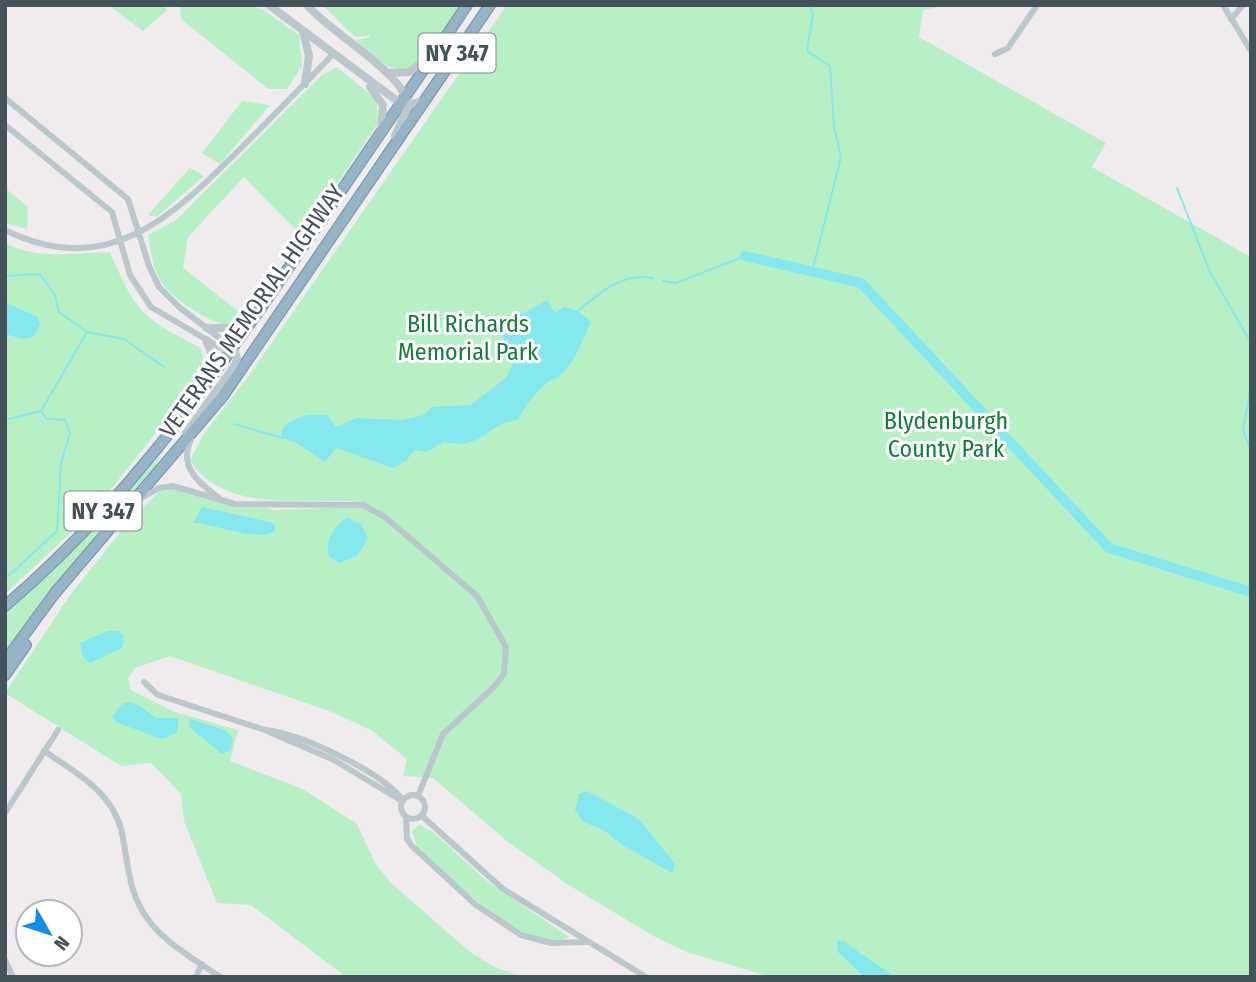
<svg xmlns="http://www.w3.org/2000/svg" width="1256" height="982" font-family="'Fira Sans Condensed',sans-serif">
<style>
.green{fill:#b8f0c6}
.water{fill:#84e8ee}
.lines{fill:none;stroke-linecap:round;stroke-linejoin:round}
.stream{stroke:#84e8ee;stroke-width:2}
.river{stroke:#84e8ee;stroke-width:10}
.trunk-casing{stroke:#6e93a9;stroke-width:12}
.minor{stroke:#bac7cd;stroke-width:6}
.tertiary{stroke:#bac7cd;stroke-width:8}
.trunk{stroke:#96b4c6;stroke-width:10}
.labels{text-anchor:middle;stroke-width:6;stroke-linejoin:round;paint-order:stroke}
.shield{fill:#fff;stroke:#7c878c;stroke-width:2}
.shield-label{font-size:23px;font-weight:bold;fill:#44535b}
.street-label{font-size:24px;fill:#44535b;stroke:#fff}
.park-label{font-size:24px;fill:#147d39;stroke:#fff}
</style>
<rect width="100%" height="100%" fill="#f0eced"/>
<g class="green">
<path d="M108 5H164L167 10 143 31Z"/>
<path d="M180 5H248L262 9 299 35 302 66 287 89H268L181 19Z"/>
<path d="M322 5H462C447 26 418 85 386 65 375 59 365 48 356 40L370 37 371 32 368 36 355 37Z"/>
<path d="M507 5H949L923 10 919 37 1106 143 1092 167 1251 257V977H771L687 952 657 938 567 884 508 842 433 778 403 776 407 759 371 730 329 711 170 656 135 668 128 678 131 690 175 712 238 730 230 761 303 789 357 824 375 863 391 883 470 952 497 968 521 977H346L251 905 217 903 184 821 181 794 151 763 121 766 5 693 70 595 130 520 161 490 175 488 206 498 276 510 368 506 352 501C299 499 221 512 190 460L203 435 247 378Z"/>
<path d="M337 67 377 100 378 123 302 236 244 177 188 237 183 268 244 316 230 326C211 323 177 302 165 287 153 273 151 252 148 235L176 220 322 75Z"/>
<path d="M242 101 270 105 220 164 202 153Z"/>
<path d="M190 168 204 176 157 217 148 215Z"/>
<path d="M5 188 28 207 27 229 5 223Z"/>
<path d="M5 243C36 260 76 253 110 252 136 313 142 318 201 348 207 368 197 379 186 395L92 513 5 594V334L21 339 38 317 5 302Z"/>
<path d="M163 453 151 474 5 653V614L79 545Z"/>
<path d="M419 824 433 832 487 881 569 937C528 959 445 872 417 847L412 832Z"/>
</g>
<g class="water">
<path d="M547 300 555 313 564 307 578 311 591 322C583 339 575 360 562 374 558 378 552 379 548 382 537 390 523 409 518 420 485 423 486 451 444 442L426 452 414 450 406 461 393 468 336 448 325 462 298 444 281 437 282 429C295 415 308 414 327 415L336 427 356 418 403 420 423 415 432 407 470 405 506 378 514 361C505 347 505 334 494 322L526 312Z"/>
<path d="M5 302 38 317 40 325 33 337 21 339 5 334Z"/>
<path d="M202 507 270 522 275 525V531C257 543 215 523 193 523Z"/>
<path d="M347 518 361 524 368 538 358 555 340 563 330 558C323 543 333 526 347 518Z"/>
<path d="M108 631H119L125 638H121L124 641 122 648 90 663 83 657 80 643Z"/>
<path d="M128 702 139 705 156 718H179L177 733 161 739 116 722 112 717 121 705Z"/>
<path d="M190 719 225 730 233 739 231 750 222 754 189 727Z"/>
<path d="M587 791 639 819 675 864 672 873 621 844 605 831 584 822 575 810 579 794Z"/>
<path d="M837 941H843L895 977H864L838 952Z"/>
</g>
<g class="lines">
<g class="stream">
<path d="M809 5 813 13 807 51 830 66 834 126 841 157 812 272"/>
<path d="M1177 188 1210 272 1251 343"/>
<path d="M5 276 40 274 55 295 59 312 87 332 124 339 164 367"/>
<path d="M663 281 676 283 745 256"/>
<path d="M578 311C601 292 622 272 653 278"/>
<path d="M1251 386 1243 430 1251 451"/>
<path d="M5 420 41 411 87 332"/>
<path d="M234 424 283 438"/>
<path d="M5 579 57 531 61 463 70 433 65 420 47 419 41 411"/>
</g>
<path class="river" d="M745 256 861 283 1109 548 1251 592"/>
<g class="trunk-casing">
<g id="trunk">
<path d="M5 606C121 507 200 397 285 273 346 184 407 95 467 5"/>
<path d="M5 661 55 593 223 396 490 5"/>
<path d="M5 675 26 645"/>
</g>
</g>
<g class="minor">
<path d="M1223 5 1251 51"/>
<path d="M1231 19 1243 5"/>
<path d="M995 54 1008 48 1037 5"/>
<path d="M5 98 128 199 149 266 159 287 179 307 234 349"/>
<path d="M5 125 112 212 130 275 151 307 231 354"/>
<path d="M5 230C107 280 171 218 239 150 270 119 302 87 333 54"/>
<path d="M191 440C178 467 199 483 219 498"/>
<path d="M138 500 159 488 173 486 235 504 363 505 385 517 477 596 506 647 504 674 495 686 443 734 418 796"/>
<path d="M144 682 158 695 265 730"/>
<path d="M44 751C75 772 111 791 121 829 128 858 127 886 143 912 160 941 193 958 220 977"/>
<circle cx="413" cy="807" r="12"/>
<path d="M402 801 334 760 265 730C302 734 380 771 403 800"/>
<path d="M5 813 58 730"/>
<path d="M422 816 503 889 646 977"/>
<path d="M406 818 407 839 412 846 476 905 521 935 551 943 588 942"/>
<path d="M5 960 13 977"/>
<path d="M196 977 202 964"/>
</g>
<g class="tertiary">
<path d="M269 5 396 100 412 104 424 101"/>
<path d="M307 5C329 32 408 75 408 107L395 136"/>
<path d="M303 31 309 56 305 84"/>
<path d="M387 73 409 72 428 58"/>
<path d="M370 87 383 105 381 132"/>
<path d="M207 328H234L251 317"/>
<path d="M206 340 214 360 209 377"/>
<path d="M186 433 235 365 237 358 234 349"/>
</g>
<use href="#trunk" class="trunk"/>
</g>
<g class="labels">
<g class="shield">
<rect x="418.5" y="33.5" width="77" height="39" rx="5"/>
<rect x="64.5" y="491.5" width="77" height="39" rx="5"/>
</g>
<g class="shield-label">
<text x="457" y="61">NY 347</text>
<text x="103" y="519">NY 347</text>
</g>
<g class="street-label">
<text transform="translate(252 311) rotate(-55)" y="8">VETERANS MEMORIAL HIGHWAY</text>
</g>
<g class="park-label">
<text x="468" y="332">Bill Richards<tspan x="468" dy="28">Memorial Park</tspan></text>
<text x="946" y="429">Blydenburgh<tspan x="946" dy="28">County Park</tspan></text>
</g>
</g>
<rect width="1256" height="982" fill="none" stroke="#44535b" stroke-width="14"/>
<g transform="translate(49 933) rotate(129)"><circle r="33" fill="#ffffff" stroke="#b4babd" stroke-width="2"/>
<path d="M0-5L12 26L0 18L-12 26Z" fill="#138de3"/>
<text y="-10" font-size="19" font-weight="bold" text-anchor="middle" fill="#44535b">N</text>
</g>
</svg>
